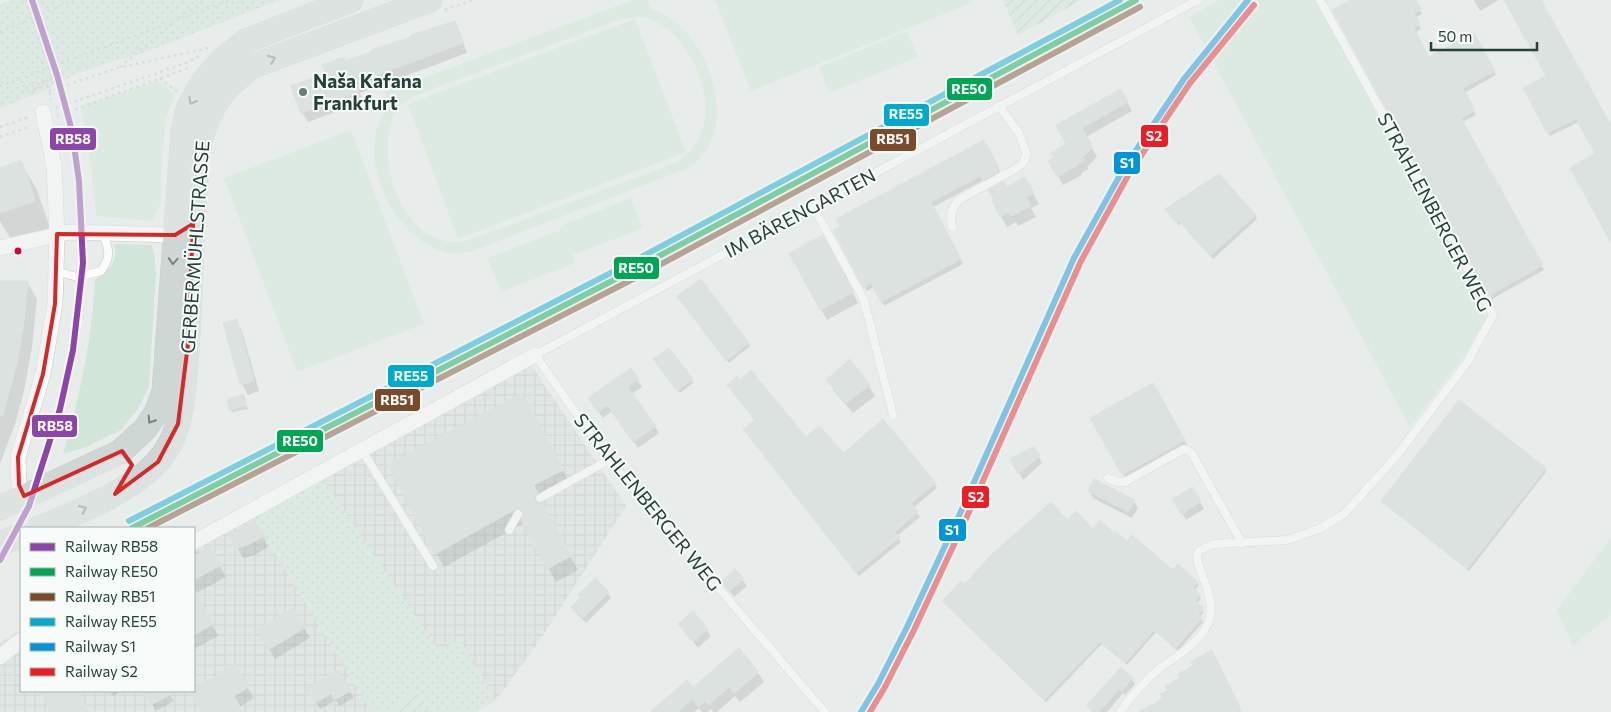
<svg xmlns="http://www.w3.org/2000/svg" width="1611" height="712" font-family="Commissioner,sans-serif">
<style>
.industrial{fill:url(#industrial-grid)}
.grass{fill:#d1e6d8;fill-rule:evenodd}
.park{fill:url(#park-dots)}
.garden{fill:url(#garden-furrows)}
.shadow{fill:#0003}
.building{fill:#cfd4d2;stroke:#d1d6d4}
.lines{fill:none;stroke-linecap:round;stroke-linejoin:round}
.service-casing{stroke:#c5cac8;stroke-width:9}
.minor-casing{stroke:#c5cac8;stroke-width:16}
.primary-casing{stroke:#c3ccc9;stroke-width:25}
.path{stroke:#c3ccca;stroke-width:2.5;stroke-dasharray:2.5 4;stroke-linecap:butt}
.service{stroke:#fcfcfc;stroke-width:8}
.minor{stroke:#fcfcfc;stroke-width:15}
.primary{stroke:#cfd7d5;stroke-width:24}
.path-bridge{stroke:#c3ccca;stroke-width:2.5;stroke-dasharray:2.5 4;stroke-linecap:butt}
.rail-1-casing{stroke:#f7fbf9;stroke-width:10}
.rail-2-casing{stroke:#f7fbf9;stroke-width:10}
.rail-3-casing{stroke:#f7fbf9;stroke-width:10}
.rail-4-casing{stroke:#f7fbf9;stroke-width:10}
.rail-5-casing{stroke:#f7fbf9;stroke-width:10}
.rail-6-casing{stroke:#f7fbf9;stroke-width:10}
.rail-1{stroke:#8e44ad;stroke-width:6}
.rail-2{stroke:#00a651;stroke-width:6}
.rail-3{stroke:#7a4b2a;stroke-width:6}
.rail-4{stroke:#00a9ce;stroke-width:6}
.rail-5{stroke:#0095da;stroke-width:6}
.rail-6{stroke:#ee1c23;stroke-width:6}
.oneway{stroke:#718580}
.marked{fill:none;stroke:#d62828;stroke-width:4;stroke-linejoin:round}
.poi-dot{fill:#697e78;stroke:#f7fbf9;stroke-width:2}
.bus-dot{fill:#e4002b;stroke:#f7fbf9;stroke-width:2}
.labels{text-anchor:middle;stroke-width:4;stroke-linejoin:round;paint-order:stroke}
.poi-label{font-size:19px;font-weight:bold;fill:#24423a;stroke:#f7fbf9;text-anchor:start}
.street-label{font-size:19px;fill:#24423a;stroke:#f7fbf9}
.line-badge{stroke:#f7fbf9;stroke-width:2}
.badge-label{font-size:14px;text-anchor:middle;font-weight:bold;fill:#fff}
</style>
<defs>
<pattern id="industrial-grid" width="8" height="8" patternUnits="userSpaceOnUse" patternTransform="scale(1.25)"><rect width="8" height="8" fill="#d6dedb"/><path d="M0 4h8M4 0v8" fill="none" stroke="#b8c0bd"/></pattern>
<pattern id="park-dots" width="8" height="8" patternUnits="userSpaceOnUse" patternTransform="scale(1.25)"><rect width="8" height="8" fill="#d1e6d8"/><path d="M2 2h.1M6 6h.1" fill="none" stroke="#b3c6ba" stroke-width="1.8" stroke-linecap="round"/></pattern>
<pattern id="garden-furrows" width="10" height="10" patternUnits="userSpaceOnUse" patternTransform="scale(1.25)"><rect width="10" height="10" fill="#d1e6d8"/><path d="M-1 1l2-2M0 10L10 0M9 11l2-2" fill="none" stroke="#b3c6ba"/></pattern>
</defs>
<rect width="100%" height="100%" fill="#e8edeb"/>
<path class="industrial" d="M523 353 626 506 540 640 496 700 475 712H428L413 689 390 712H0V642L21 630V691H194V535Z"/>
<g class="grass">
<path d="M633 0H647L650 8C708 26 744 127 691 167L472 251C466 252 459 254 453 253 449 253 445 252 442 251 397 238 366 176 376 131 379 121 383 112 389 103L385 92ZM645 17C654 21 662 24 669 30 706 63 725 134 675 163L478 237C470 240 461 242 452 242 402 237 378 166 391 124 392 119 395 111 399 107 405 101 414 97 422 93L621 19Z"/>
<path d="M715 0H971L972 3 751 91Z"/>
<path d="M1219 0H1316L1486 319 1464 356 1410 427 1189 17Z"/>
<path d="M635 19 686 152 458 239 408 104Z"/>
<path d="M907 31 918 57 829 93 819 67Z"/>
<path d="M159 81 175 95 166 117 162 156 161 203 152 221 96 216 91 166 81 106Z"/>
<path d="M351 130 424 324 297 372 224 178Z"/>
<path d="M631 198 643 228 573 255 575 263 501 292 487 258 561 230 560 226Z"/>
<path d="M114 244 152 245 154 253 156 272 149 387 138 409 121 430 86 447 63 454C80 396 92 339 95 279 109 271 119 261 114 244Z"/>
<path d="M1611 538V615L1573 646 1557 610Z"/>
</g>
<g class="park">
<path d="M11 0H280L146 52 111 62 76 74 41 92 0 108V4Z"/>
<path d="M322 478 439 651 460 639 496 700 475 712H428L413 689 390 712H375L365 701 253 517Z"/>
</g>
<g class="garden">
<path d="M1003 0H1082L1018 35Z"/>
<path d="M413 689 428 712H390Z"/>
</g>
<g class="shadow">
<path d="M1354 0H1414L1422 14 1415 18 1421 29 1415 33 1429 59 1474 35 1496 75 1464 93 1476 115 1462 122 1544 270 1492 299 1334 11Z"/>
<path d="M1474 0H1499L1480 11Z"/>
<path d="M1505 0H1540L1611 127V241L1597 154 1579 122 1550 136 1525 88 1547 76Z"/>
<path d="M454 22 460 32 467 53 360 93 363 102 308 122 302 112 327 74 345 62Z"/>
<path d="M1121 91 1132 111 1086 137 1097 157 1087 167 1089 169 1081 173 1082 175 1063 185 1050 161 1068 145 1057 126Z"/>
<path d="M984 141 1000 171 998 172 1000 177 986 184 984 180 933 207 963 264 884 306 874 287 867 291 834 231Z"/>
<path d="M21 162 37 190 50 228 12 241 0 221V169Z"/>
<path d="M1025 179 1039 204 1031 208 1036 217 1018 226 1016 222 1007 227 993 202 1007 188Z"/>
<path d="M1168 213 1255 215 1257 219 1213 259 1181 223 1179 225Z"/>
<path d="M828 247 858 303 827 320 791 254Z"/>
<path d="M27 282 37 299 32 347 24 391 15 424 0 464V283Z"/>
<path d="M680 299 748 343 750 346 729 363Z"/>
<path d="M236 320 242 331 259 391 248 395 242 384Z"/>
<path d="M849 361 869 386 875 396 853 413 834 391 828 380Z"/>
<path d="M657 363 692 380 693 383 680 393Z"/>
<path d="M631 370 642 387 632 394 659 433 638 448 612 411 603 418 594 405Z"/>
<path d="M1153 384 1190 450 1129 484 1092 418Z"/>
<path d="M244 396 248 409 232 412 231 410Z"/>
<path d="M529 409 570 484 541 500 578 570 556 582 524 523 444 567 436 553Z"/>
<path d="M744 430 805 439 844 455 935 484 937 488 913 508 920 517 897 536 901 542 859 576Z"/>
<path d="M1033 447 1042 463 1023 480 1012 459Z"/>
<path d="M1545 469 1546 472 1469 571 1382 501Z"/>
<path d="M1193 489 1204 509 1186 520 1174 499Z"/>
<path d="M1089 491 1134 501 1138 508 1132 518 1093 498Z"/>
<path d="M254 522 268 547 255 555 243 558 231 536Z"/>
<path d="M1067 522 1093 531 1114 534 1173 572 1197 582 1199 585 1194 591 1201 598 1197 604 1204 612 1200 617 1203 622 1178 651 1156 632 1127 665 1102 644 1046 702 945 604 965 586Z"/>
<path d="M210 548 226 577 195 594 218 636 194 649V552L199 551 200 554Z"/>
<path d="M735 571 747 586 734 597 722 582Z"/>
<path d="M595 580 608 593 611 598 586 623 576 613 573 608 581 599 579 596Z"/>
<path d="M293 610 310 638 275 659 258 631Z"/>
<path d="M693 612 711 636 698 648 679 624Z"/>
<path d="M738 649 758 673 764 682 740 702 735 696 717 712H713L711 709 708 712H702L699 708 694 712H651L692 689Z"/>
<path d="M234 666 254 698 239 707 242 712H203L191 692Z"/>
<path d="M1121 668 1132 679 1135 684 1125 695 1123 693 1107 712H1092L1088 706Z"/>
<path d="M338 671 354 698 339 706 336 700 320 709 308 689Z"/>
<path d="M110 691H122L113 696Z"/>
<path d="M145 691H168L174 701 156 711Z"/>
</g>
<g class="building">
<path d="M1351 0H1416L1421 9 1414 13 1420 24 1414 28 1429 57 1474 33 1495 71 1463 88 1475 110 1461 118 1543 265 1489 296 1332 10Z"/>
<path d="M1504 0H1541L1611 125V243L1570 168 1595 153 1576 119 1547 133 1523 88 1546 76Z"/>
<path d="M455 21 463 43 356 83 359 92 301 113 290 86 326 73 322 65 344 57 345 61 371 52V50L411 37V35Z"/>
<path d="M1121 89 1128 102 1082 128 1093 147 1083 157 1085 160 1077 164 1078 165 1057 177 1048 161 1054 157 1051 153 1066 144 1056 125Z"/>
<path d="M984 140 998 166 996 167 998 172 983 180 980 176 931 202 961 259 881 302 871 283 863 287 833 230 840 226 836 219Z"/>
<path d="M21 160 26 171 35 201 0 213V168Z"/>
<path d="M1219 174 1256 215 1210 256 1178 220 1176 223 1165 209Z"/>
<path d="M1025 177 1034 193 1026 197 1031 206 1011 216 1009 212 1000 217 992 201 994 200 988 190 1004 181 1007 187Z"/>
<path d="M823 235 854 292 820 310 789 253Z"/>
<path d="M701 279 749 343 726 361 677 296Z"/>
<path d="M0 281H28L23 330 18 358 3 416 0 415Z"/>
<path d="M237 319 254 381 240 385 223 323Z"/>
<path d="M669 348 693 379 677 391 653 359Z"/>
<path d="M850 359 870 385 846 403 826 380Z"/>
<path d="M631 368 639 379 628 387 656 426 633 442 607 405 598 412 588 398Z"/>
<path d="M751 370 806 437 819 426 844 453 883 419 936 483 911 503 918 512 895 532 900 537 856 573 743 429 755 420 727 385 737 376 740 380Z"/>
<path d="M1153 383 1185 440 1122 475 1090 418Z"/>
<path d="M522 393 563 470 534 485 538 493 535 496V500L538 503H543L571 556 547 569 521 520 523 512 518 508 435 554 388 465Z"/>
<path d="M244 394 247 406 229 410 227 399Z"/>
<path d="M1459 400 1546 468 1467 569 1381 501Z"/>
<path d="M1034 446 1040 456 1018 474 1010 459Z"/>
<path d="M1094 479 1135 500 1128 512 1088 491Z"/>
<path d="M1193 487 1201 502 1181 514 1172 499Z"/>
<path d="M1051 502 1067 520 1076 511 1093 529 1100 520 1113 532 1115 531 1127 541 1132 535 1173 570 1178 564 1198 582 1193 588 1201 595 1195 600 1204 608 1198 614 1202 618 1175 649 1154 630 1125 663 1100 642 1044 700 942 601 961 581 965 584 992 554Z"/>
<path d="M254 521 264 536 248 545 236 548 229 535Z"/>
<path d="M210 546 221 565 194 580V556Z"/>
<path d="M735 569 744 578 729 592 721 582Z"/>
<path d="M595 578 609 592 583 618 571 607 581 598 578 595Z"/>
<path d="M194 589 213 624 194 635Z"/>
<path d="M293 608 305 628 268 650 257 630Z"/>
<path d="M693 611 708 629 693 642 678 624Z"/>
<path d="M739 648 759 672 734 693 729 687 709 705 705 701 698 707 692 700 678 712H650L687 680 693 687Z"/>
<path d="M1212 650 1242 712H1138L1163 699 1160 694 1168 691 1165 686 1180 678 1178 674 1194 665 1190 662Z"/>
<path d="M235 664 249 687 234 696 243 712H202L190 692 194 691V689Z"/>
<path d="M1121 667 1133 678 1122 691 1119 689 1099 712H1094L1086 706Z"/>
<path d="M338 670 351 691 334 700 331 694 315 703 306 689Z"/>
<path d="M41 691H77L89 712H50Z"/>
<path d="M143 691H177L151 705Z"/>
</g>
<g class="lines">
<g class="service-casing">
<g id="service">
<path d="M813 206 864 300 893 415"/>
<path d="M952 227C950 215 951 207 960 199L1015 169 1022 164 1027 155 1019 133 999 106"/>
<path d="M56 271 77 277 101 271C112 256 109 248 102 232"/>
<path d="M362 450 433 566"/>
<path d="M1108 478 1117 482H1125L1184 449 1191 452 1242 543"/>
<path d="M540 498 609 460"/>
<path d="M509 530 518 514"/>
<path d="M825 712 609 460 535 355 1198 0"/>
<path d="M1120 712C1130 698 1140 686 1153 674 1175 654 1211 642 1211 607 1210 593 1203 577 1198 563L1197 556 1199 551 1213 544 1287 540 1319 529 1344 514 1394 459 1468 361 1493 315 1320 0"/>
</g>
</g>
<g class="minor-casing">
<g id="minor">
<path d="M0 248 69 232 175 235 183 230"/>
<path d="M24 496 19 485 18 457 43 374 55 304 57 234 54 166 43 112"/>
<path d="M194 542 535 355"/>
<path d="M0 657 21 640"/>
</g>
</g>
<g class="primary-casing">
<g id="primary">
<path d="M0 508 120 452 145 429 156 413 164 392 183 131 188 109 204 80 221 61 246 41 351 0"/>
<path d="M39 528C75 514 130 492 157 462 180 438 182 406 185 374 191 314 190 253 195 193 197 178 195 157 199 144 205 123 215 99 231 84 237 78 245 73 251 67L430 0"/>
<path d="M0 544 21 535"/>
</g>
</g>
<g class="path">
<path d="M445 10 472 0"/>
<path d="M179 18 205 0"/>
<path d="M0 32 73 0"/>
<path d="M120 67 173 23"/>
<path d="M160 78 177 92"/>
<path d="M20 79 24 86 47 79 51 100"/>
<path d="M48 85 24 93 22 90 53 79 52 77"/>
<path d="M0 86 231 0"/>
<path d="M49 91 118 68 208 48"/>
<path d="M56 108 186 63 201 55"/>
<path d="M57 116 186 69 190 66"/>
<path d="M0 127 29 117"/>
<path d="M0 137 31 126"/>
</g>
<use href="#service" class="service"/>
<use href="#minor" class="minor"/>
<use href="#primary" class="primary"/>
<path class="path-bridge" d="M26 0 52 77"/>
<g class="rail-1-casing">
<path id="rail-1" d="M0 560 29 506 60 409 73 350 83 263 79 181 72 131 57 75 32 0"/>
</g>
<g class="rail-2-casing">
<path id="rail-2" d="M132 528 635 269 1136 0"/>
</g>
<g class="rail-3-casing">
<path id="rail-3" d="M148 528 639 276 1140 7"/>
</g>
<g class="rail-4-casing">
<path id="rail-4" d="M129 521 632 262 1120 0"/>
</g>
<g class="rail-5-casing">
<path id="rail-5" d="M861 712 878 684 907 627 958 518 1074 258 1124 168 1184 79 1248 0"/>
</g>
<g class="rail-6-casing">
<path id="rail-6" d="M870 712 885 687 914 630 965 521 1081 261 1130 172 1190 83 1254 5"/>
</g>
<use href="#rail-1" class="rail-1"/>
<use href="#rail-2" class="rail-2"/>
<use href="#rail-3" class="rail-3"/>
<use href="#rail-4" class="rail-4"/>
<use href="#rail-5" class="rail-5"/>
<use href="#rail-6" class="rail-6"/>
</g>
<defs><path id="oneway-chevron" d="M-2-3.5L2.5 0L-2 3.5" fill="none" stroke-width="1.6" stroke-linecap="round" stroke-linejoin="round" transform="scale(1.25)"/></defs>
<g class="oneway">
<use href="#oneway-chevron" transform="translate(272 59) rotate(-21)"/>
<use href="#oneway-chevron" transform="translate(192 101) rotate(120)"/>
<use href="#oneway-chevron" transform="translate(173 261) rotate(94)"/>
<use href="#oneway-chevron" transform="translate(151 420) rotate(123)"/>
<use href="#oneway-chevron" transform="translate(83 509) rotate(-25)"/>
</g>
<path d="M0 0H1611V712H0ZM193 224 188 344 178 424 158 462 115 494 132 465 122 451 24 496 19 485 18 457 43 374 55 304 57 234 175 235Z" fill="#e8edeb" fill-opacity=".55" fill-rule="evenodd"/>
<path class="marked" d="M193 224 188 344 178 424 158 462 115 494 132 465 122 451 24 496 19 485 18 457 43 374 55 304 57 234 175 235Z"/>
<circle class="poi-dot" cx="303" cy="92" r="5"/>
<circle class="bus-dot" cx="18" cy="251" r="4.5"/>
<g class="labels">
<g class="poi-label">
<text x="313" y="88">Naša Kafana<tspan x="313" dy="22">Frankfurt</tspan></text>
</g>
<g class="street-label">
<text transform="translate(1435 212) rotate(62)" y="7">STRAHLENBERGER WEG</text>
<text transform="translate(800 213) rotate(-28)" y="7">IM BÄRENGARTEN</text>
<text transform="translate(195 247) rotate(-86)" y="7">GERBERMÜHLSTRASSE</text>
<text transform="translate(648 502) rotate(51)" y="7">STRAHLENBERGER WEG</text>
</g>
</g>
<g class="line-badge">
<rect x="946" y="77" width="47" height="24" rx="5" fill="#00a651"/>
<rect x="883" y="103" width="47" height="24" rx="5" fill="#00a9ce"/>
<rect x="1140" y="124" width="29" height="24" rx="5" fill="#ee1c23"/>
<rect x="49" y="127" width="48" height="24" rx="5" fill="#8e44ad"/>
<rect x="869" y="128" width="48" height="24" rx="5" fill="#7a4b2a"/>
<rect x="1113" y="151" width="28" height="24" rx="5" fill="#0095da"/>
<rect x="613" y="256" width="47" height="24" rx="5" fill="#00a651"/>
<rect x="387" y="364" width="48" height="24" rx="5" fill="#00a9ce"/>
<rect x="374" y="388" width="47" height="24" rx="5" fill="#7a4b2a"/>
<rect x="31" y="414" width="47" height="24" rx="5" fill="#8e44ad"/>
<rect x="276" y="429" width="48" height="24" rx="5" fill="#00a651"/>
<rect x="961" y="485" width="29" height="24" rx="5" fill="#ee1c23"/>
<rect x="938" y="518" width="29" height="24" rx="5" fill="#0095da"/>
</g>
<g class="badge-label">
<text x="969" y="94">RE50</text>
<text x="906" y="119">RE55</text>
<text x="1154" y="141">S2</text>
<text x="73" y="144">RB58</text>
<text x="893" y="144">RB51</text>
<text x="1127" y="168">S1</text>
<text x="636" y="273">RE50</text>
<text x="411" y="381">RE55</text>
<text x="397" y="405">RB51</text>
<text x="55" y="431">RB58</text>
<text x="300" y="446">RE50</text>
<text x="976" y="502">S2</text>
<text x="952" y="535">S1</text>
</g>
<rect x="20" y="527" width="175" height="165" fill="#f7fbf9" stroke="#a3b1ad"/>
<rect x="30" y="543" width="25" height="8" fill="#8e44ad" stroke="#a3b1ad"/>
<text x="65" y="552" font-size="15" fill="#24423a">Railway RB58</text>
<rect x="30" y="568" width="25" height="8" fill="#00a651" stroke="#a3b1ad"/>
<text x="65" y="577" font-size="15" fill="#24423a">Railway RE50</text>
<rect x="30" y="593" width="25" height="8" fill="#7a4b2a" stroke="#a3b1ad"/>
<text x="65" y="602" font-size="15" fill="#24423a">Railway RB51</text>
<rect x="30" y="618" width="25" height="8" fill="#00a9ce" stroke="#a3b1ad"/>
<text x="65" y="627" font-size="15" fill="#24423a">Railway RE55</text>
<rect x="30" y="643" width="25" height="8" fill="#0095da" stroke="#a3b1ad"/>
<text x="65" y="652" font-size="15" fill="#24423a">Railway S1</text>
<rect x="30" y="668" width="25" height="8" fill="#ee1c23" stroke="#a3b1ad"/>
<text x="65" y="677" font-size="15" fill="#24423a">Railway S2</text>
<path d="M1431 42v8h106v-8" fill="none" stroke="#24423a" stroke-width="2.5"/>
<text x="1438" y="42" font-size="15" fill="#24423a" stroke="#f7fbf9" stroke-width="4" paint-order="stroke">50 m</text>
</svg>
